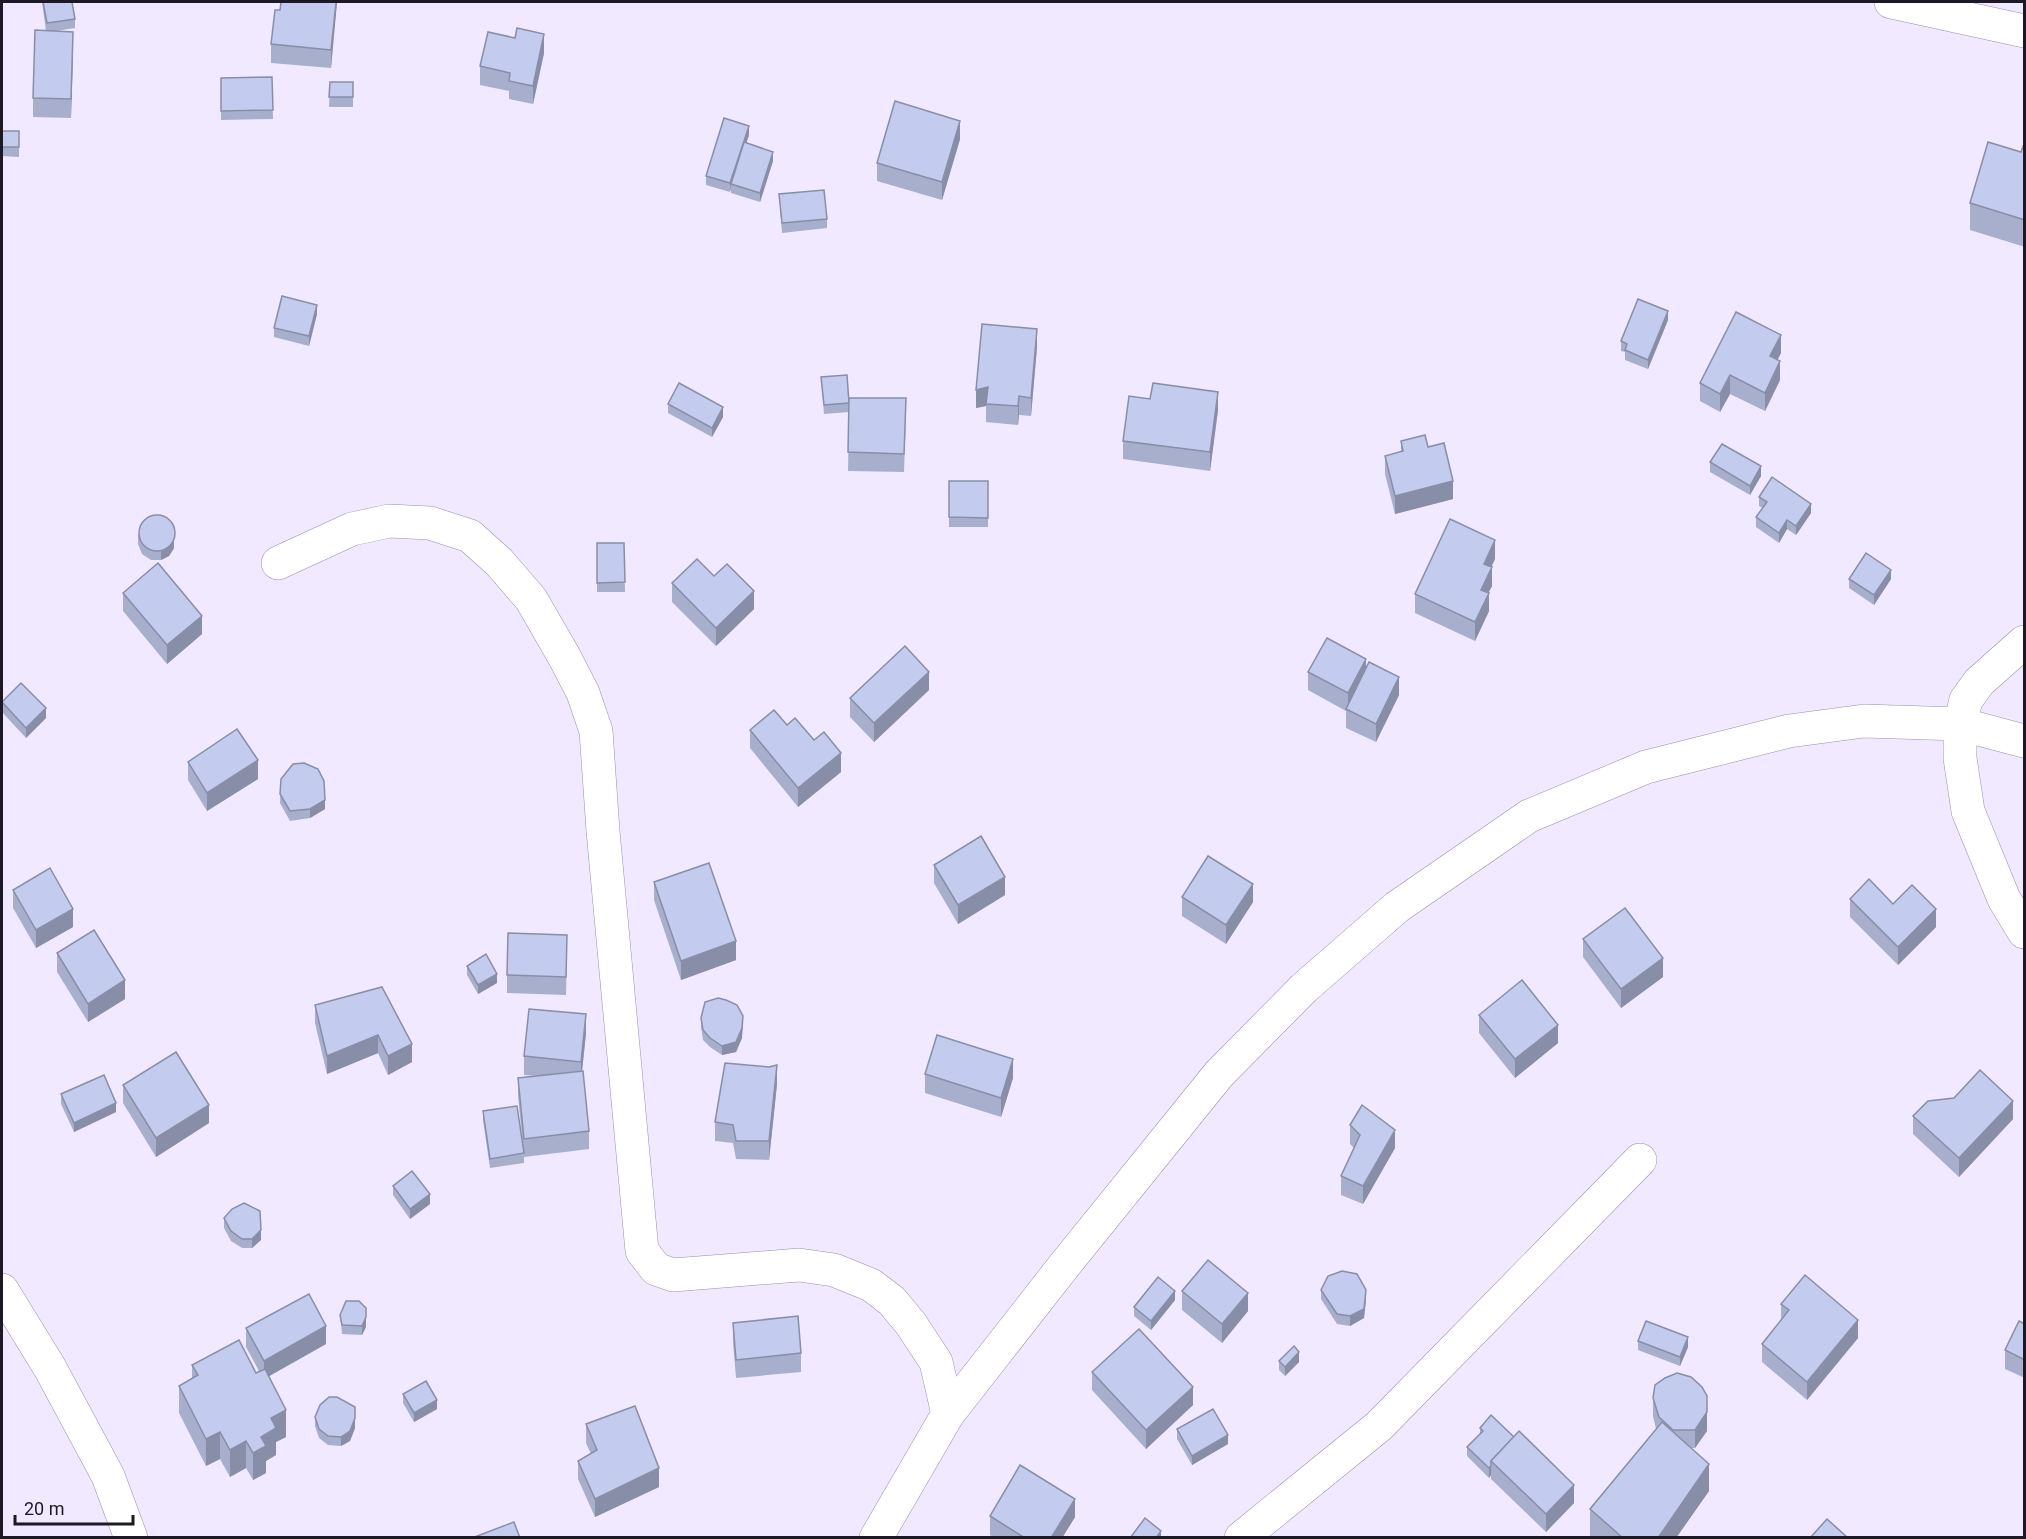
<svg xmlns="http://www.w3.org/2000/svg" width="2026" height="1539" font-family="Roboto,sans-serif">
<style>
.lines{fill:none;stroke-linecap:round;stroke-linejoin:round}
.minor-casing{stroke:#9a8dae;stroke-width:34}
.tertiary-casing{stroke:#9a8dae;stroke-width:34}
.minor{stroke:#fff;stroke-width:33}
.tertiary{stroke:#fff;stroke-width:33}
.wall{fill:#a8afcd}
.shaded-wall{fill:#888ea7}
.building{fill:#c3cbee;stroke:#888ea7;stroke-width:1.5}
</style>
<rect width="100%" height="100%" fill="#f1e9ff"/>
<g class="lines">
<g class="minor-casing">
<g id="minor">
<path d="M278 563 352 529 389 521 430 523 470 536 499 562 531 599 565 658 583 693 596 731 603 831 642 1251 656 1269 673 1275 799 1265 834 1270 871 1285 892 1301 911 1324 936 1362 948 1414"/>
<path d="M2024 642 1979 682 1966 700 1960 724V758L1968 811 2004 899 2024 932"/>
<path d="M2 1290 50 1368 108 1476 131 1538"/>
<path d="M876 1538 948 1414 1063 1267 1219 1074 1304 988 1397 907 1529 816 1646 767 1789 731 1864 721 1960 724 2024 741"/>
<path d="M1241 1538 1379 1426 1640 1160"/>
</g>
</g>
<g class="tertiary-casing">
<path id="tertiary" d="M1891 2 2024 31"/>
</g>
<use href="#minor" class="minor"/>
<use href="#tertiary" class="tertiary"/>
</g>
<g class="wall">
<path d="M42 2H72L75 19V28L56 31 73 50 71 118 33 117V98L46 31Z"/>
<path d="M281 2H337L331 68 271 63V44L280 10Z"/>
<path d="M544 53 533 104 509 99V91L480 85V66Z"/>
<path d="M272 77 273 119 221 120V78Z"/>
<path d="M330 82H353V107H329Z"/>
<path d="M2 131H19V157L2 156Z"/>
<path d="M749 135 746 143 773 161 760 202 731 193V189L730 192 706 185V176Z"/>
<path d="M960 139 942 200 877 181V163Z"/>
<path d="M2025 141V247L1970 230V203L2021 152Z"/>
<path d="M779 194 827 219V228L782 233Z"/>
<path d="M317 314 309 346 274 337V328Z"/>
<path d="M1668 320 1648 369 1625 360V352L1621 351V341Z"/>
<path d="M1037 347 1031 416 1019 415 1018 425 986 422V406L976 408Z"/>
<path d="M1781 353 1777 360 1780 380 1765 411 1730 394 1720 412 1700 401V383Z"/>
<path d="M821 377 849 401 906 417 904 472 848 471 849 412 824 414Z"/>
<path d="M668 404 723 417 712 437 668 413Z"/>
<path d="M1218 410 1210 471 1123 459V441Z"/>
<path d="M1401 441 1428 447 1453 499 1395 514 1385 474V456L1401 452Z"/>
<path d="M1710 462 1761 476 1750 495 1710 472Z"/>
<rect x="949" y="481" width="39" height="46"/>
<path d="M1759 497 1811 513 1796 535 1787 529 1779 543 1756 527V517L1763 508 1759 506Z"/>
<path d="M138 535 174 548 169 556 161 560H151L142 554 138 544Z"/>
<path d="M597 543H624L625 592H597Z"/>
<path d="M1495 559 1491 567 1492 586 1488 592 1489 611 1475 641 1415 613V594Z"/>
<path d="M714 576 754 609 716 646 672 602V583Z"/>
<path d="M1849 579H1891L1874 605 1849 588Z"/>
<path d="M123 593 202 634 167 664 123 611Z"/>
<path d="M1366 668 1399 695 1376 742 1346 728V711L1308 690V672Z"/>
<path d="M929 690 874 742 850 717V698Z"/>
<path d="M2 702 46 718 26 738 2 712Z"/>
<path d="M787 725 841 772 798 807 750 748V730Z"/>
<path d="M188 762 258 779 207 811 188 780Z"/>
<path d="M281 779 325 809 310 818 290 821 280 803Z"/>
<path d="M934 865 1005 895 958 924 934 883Z"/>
<path d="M654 882 736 960 681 980 654 900Z"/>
<path d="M13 890 73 927 36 948 13 908Z"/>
<path d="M1182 897 1253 902 1226 944 1182 916Z"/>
<path d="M1850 899 1893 904 1936 927 1898 965 1850 917Z"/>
<path d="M1583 939 1663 977 1621 1008 1583 957Z"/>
<path d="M57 953 125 999 88 1022 57 972Z"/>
<path d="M567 954 566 995 507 993V975Z"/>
<path d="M467 966 497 983 478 994 467 975Z"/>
<path d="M382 987 412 1062 388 1075 378 1053 327 1074 315 1023V1005Z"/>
<path d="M1479 1015 1558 1043 1515 1078 1479 1033Z"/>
<path d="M701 1018 743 1025 742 1038 736 1052 722 1055 710 1047 703 1040 701 1027Z"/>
<path d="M586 1033 582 1071 589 1131V1149L524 1157V1156V1163L490 1168 483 1120V1111L523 1147 518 1096V1078L536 1076 524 1075V1056Z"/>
<path d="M925 1074 1013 1078 1001 1117 925 1093Z"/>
<path d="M777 1084 769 1160 736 1159 733 1143 715 1141V1122Z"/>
<path d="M123 1085 209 1123 156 1157 123 1103Z"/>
<path d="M61 1094 116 1112 74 1132 61 1104Z"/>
<path d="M1913 1116 2013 1119 1959 1177 1913 1134Z"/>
<path d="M1350 1125 1395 1148 1363 1204 1341 1195V1176L1354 1148 1350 1144Z"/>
<path d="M393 1186 430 1204 410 1219 393 1195Z"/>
<path d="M224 1218 261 1240 252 1248H242L231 1241 224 1228Z"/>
<path d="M1321 1290 1366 1299 1364 1318 1350 1326 1337 1324 1321 1299Z"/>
<path d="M1182 1291 1248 1311 1222 1343 1182 1310Z"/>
<path d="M1175 1300 1151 1330 1134 1316V1307Z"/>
<path d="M1781 1304 1858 1338 1807 1400 1762 1362V1344L1781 1320Z"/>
<path d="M366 1308V1327L362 1335 342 1334 340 1315Z"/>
<path d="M733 1323 801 1353V1372L736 1378 733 1342Z"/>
<path d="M2025 1324V1378L2005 1369V1350Z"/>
<path d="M246 1328 326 1344 269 1376 286 1437 276 1442V1455L266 1461V1473L253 1480 246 1468 230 1477 220 1459 206 1466 179 1413V1386L192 1378V1365L256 1373 259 1371 246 1347Z"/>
<path d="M1638 1341 1688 1347 1680 1366 1638 1350Z"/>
<path d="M1279 1361 1299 1362 1285 1376 1279 1370Z"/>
<path d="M1092 1372 1193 1405 1146 1449 1092 1390Z"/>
<path d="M403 1394 437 1409 414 1422 403 1403Z"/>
<path d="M1707 1396V1431L1695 1448H1691L1709 1491 1676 1538H1591L1590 1536V1509L1656 1429 1653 1416V1398Z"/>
<path d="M315 1417 355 1428 350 1441 341 1446 328 1445 319 1438 315 1426Z"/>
<path d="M586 1424 659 1487 595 1517 578 1479V1461L591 1454 586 1443Z"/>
<path d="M1480 1428 1574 1503 1546 1532 1491 1479V1475L1489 1478 1467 1456V1447L1480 1434Z"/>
<path d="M1177 1429 1228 1444 1192 1465 1177 1439Z"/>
<path d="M990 1516 1075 1517 1062 1538H994L990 1535Z"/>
</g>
<g class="shaded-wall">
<path d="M336 2H337L331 68V50Z"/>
<path d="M73 32V50L71 118V99Z"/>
<path d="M544 34V53L533 104V86Z"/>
<path d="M960 121V139L942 200V182Z"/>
<path d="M749 126V135L733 184H731L730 192V183Z"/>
<path d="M773 152V161L760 202V193Z"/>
<path d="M317 305V314L309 346V336Z"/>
<path d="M1668 311V320L1648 369V360Z"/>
<path d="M1037 329V347L1031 416V398Z"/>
<path d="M1781 335V353L1770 375V356Z"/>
<path d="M1780 361V380L1765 411V393Z"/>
<path d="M1730 375V394L1720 412V394Z"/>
<path d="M988 387 986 406 976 408V390Z"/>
<path d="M1218 392V410L1210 471V452Z"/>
<path d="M1019 396V415L1018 425V406Z"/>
<path d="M723 407V417L712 437V428Z"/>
<path d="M1761 466V476L1750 495V486Z"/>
<path d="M1453 481V499L1395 514V496Z"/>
<path d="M1811 504V513L1796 535V526Z"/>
<path d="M1787 520V529L1779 543V533Z"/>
<path d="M174 538V548L169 556 161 560V551Z"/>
<path d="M1495 540V559L1485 580 1492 567V586L1481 608V590L1484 564Z"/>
<path d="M1891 570V579L1874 605V595Z"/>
<path d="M754 591V609L716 646V628Z"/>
<path d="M1489 593V611L1475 641V622Z"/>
<path d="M202 616V634L167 664V645Z"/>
<path d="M1366 659V677L1348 712V693Z"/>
<path d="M929 672V690L874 742V723Z"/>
<path d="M1399 677V695L1376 742V724Z"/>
<path d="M46 708V718L26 738V728Z"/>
<path d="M841 753V772L798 807V788Z"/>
<path d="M258 760V779L207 811V793Z"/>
<path d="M325 800V809L310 818V809Z"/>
<path d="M1005 877V895L958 924V905Z"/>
<path d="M1253 884V902L1226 944V925Z"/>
<path d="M73 909V927L36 948V930Z"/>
<path d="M1936 909V927L1898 965V947Z"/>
<path d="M736 941V960L681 980V961Z"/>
<path d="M1663 958V977L1621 1008V989Z"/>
<path d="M497 974V983L478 994V985Z"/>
<path d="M125 980V999L88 1022V1004Z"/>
<path d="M586 1014V1033L581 1081V1062Z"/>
<path d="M743 1016 742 1038 736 1052 722 1055V1046Z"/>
<path d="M1558 1025V1043L1515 1078V1059Z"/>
<path d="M378 1035V1053L327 1074V1056Z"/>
<path d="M412 1044V1062L388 1075V1056Z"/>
<path d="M1013 1059V1078L1001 1117V1098Z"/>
<path d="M777 1065V1084L769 1160V1141Z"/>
<path d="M2013 1101V1119L1959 1177V1158Z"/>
<path d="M116 1103V1112L74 1132V1123Z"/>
<path d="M209 1105V1123L156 1157V1138Z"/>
<path d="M1395 1130V1148L1363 1204V1186Z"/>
<path d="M430 1194V1204L410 1219V1209Z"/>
<path d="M261 1230V1240L252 1248V1239Z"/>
<path d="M1366 1290V1299L1364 1318 1350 1326V1316Z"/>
<path d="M1175 1291V1300L1151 1330V1321Z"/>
<path d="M1248 1293V1311L1222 1343V1324Z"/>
<path d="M366 1317V1327L362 1335V1326Z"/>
<path d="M1858 1320V1338L1807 1400V1382Z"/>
<path d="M326 1326V1344L264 1379V1361Z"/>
<path d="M1688 1337V1347L1680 1366V1357Z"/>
<path d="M1299 1352V1362L1285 1376V1367Z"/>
<path d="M1193 1387V1405L1146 1449V1430Z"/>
<path d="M437 1400V1409L414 1422V1413Z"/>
<path d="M286 1410V1437L276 1442V1455L266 1461V1473L253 1480V1453L271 1418Z"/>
<path d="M1707 1412V1431L1695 1448V1430Z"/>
<path d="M355 1418V1428L350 1441 341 1446V1437Z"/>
<path d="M220 1432V1459L206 1466V1439Z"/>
<path d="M1228 1435V1444L1192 1465V1456Z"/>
<path d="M246 1441V1468L230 1477V1450Z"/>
<path d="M1709 1464V1491L1676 1538H1658Z"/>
<path d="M1491 1466V1475L1489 1478V1468Z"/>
<path d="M659 1468V1487L595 1517V1499Z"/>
<path d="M1574 1485V1503L1546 1532V1514Z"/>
<path d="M1075 1499V1517L1062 1538H1051Z"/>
<path d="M1161 1531V1538H1156Z"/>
</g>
<g class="building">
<path d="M43 2H72L75 19 47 23Z"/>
<path d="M281 2H336L331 50 271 44 275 10H280Z"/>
<path d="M517 28 544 34 533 86 509 81 510 73 480 66 488 32 515 38Z"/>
<path d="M35 30 73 32 71 99 33 98Z"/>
<path d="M272 77 273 110 221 111V78Z"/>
<path d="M330 82H353V97H329Z"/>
<path d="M895 101 960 121 942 182 877 163Z"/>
<path d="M724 118 749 126 730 183 706 176Z"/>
<rect x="2" y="131" width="17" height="16"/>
<path d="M2025 141V220L1970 203 1988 142 2021 152Z"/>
<path d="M744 142 773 152 760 193 731 184Z"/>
<path d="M824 190 827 219 782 223 779 194Z"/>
<path d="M282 296 317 305 309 336 274 328Z"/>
<path d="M1638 299 1668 311 1648 360 1625 350 1627 344 1621 341Z"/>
<path d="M1736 312 1781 335 1770 356 1780 361 1765 393 1730 375 1720 394 1700 383Z"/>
<path d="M982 324 1037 329 1031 398 1019 396 1018 406 986 404 988 387 976 390Z"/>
<path d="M847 375 849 403 824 405 821 377Z"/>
<path d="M679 383 723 407 712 428 668 404Z"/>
<path d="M1153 383 1218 392 1210 452 1123 441 1129 396 1150 399Z"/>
<path d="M849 398H906L904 454 848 452Z"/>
<path d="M1425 435 1428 447 1444 443 1453 481 1395 496 1385 456 1403 451 1401 441Z"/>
<path d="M1722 444 1761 466 1750 486 1710 462Z"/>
<path d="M1772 477 1811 504 1796 526 1787 520 1779 533 1756 517 1767 502 1759 497Z"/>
<path d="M949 481H988V518L949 517Z"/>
<circle cx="157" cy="533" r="18"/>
<path d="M1450 519 1495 540 1484 564 1492 567 1481 590 1489 593 1475 622 1415 594Z"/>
<path d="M597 543H624L625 582 597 583Z"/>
<path d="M1866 553 1891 570 1874 595 1849 579Z"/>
<path d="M697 559 714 576 727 564 754 591 716 628 672 583Z"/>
<path d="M158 563 202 616 167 645 123 593Z"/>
<path d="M1327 638 1366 659 1348 693 1308 672Z"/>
<path d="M905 646 929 672 874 723 850 698Z"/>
<path d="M1369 662 1399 677 1376 724 1346 709Z"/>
<path d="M21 683 46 708 26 728 2 702Z"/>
<path d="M774 710 787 725 795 718 814 740 824 732 841 753 798 788 750 730Z"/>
<path d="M237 729 258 760 207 793 188 762Z"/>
<path d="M304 763 318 769 324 781 325 800 310 809 290 811 280 794 281 779 293 764Z"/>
<path d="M981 836 1005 877 958 905 934 865Z"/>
<path d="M1208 856 1253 884 1226 925 1182 897Z"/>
<path d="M709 863 736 941 681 961 654 882Z"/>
<path d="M50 868 73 909 36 930 13 890Z"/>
<path d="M1869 879 1893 904 1912 885 1936 909 1898 947 1850 899Z"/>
<path d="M1625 908 1663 958 1621 989 1583 939Z"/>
<path d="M94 930 125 980 88 1004 57 953Z"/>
<path d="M508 933 567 935 566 977 507 975Z"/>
<path d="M486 954 497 974 478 985 467 966Z"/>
<path d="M1522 980 1558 1025 1515 1059 1479 1015Z"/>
<path d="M382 987 412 1044 388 1056 378 1035 327 1056 315 1005Z"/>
<path d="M718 998 726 1000 737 1005 743 1016 742 1028 736 1042 722 1046 710 1038 703 1030 701 1018 705 1002Z"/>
<path d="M529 1009 586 1014 581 1062 524 1056Z"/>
<path d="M937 1035 1013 1059 1001 1098 925 1074Z"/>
<path d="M176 1052 209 1105 156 1138 123 1085Z"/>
<path d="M725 1063 769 1067 777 1065 769 1141H736L733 1125 715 1122Z"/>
<path d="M1980 1070 2013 1101 1959 1158 1913 1116 1928 1101 1954 1098Z"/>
<path d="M583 1071 589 1131 524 1139 518 1078Z"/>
<path d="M104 1075 116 1103 74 1123 61 1094Z"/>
<path d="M1362 1105 1395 1130 1363 1186 1341 1176 1360 1135 1350 1125Z"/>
<path d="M517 1106 524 1153 490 1159 483 1111Z"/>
<path d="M412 1171 430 1194 410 1209 393 1186Z"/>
<path d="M244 1203 260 1211 261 1230 252 1239H242L231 1231 224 1218 232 1209Z"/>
<path d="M1208 1260 1248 1293 1222 1324 1182 1291Z"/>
<path d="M1342 1271 1357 1274 1366 1290 1364 1309 1350 1316 1337 1314 1321 1290 1328 1276Z"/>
<path d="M1805 1275 1858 1320 1807 1382 1762 1344 1789 1310 1781 1304Z"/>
<path d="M1158 1277 1175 1291 1151 1321 1134 1307Z"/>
<path d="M309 1294 326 1326 264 1361 246 1328Z"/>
<path d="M346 1301H359L366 1308V1317L362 1326 342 1325 340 1315Z"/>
<path d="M798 1316 801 1353 736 1360 733 1323Z"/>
<path d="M1646 1321 1688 1337 1680 1357 1638 1341Z"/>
<path d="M2019 1321 2025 1324V1360L2005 1350Z"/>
<path d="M1139 1329 1193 1387 1146 1430 1092 1372Z"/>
<path d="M239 1340 256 1373 265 1369 286 1410 271 1418 276 1428 261 1437 266 1446 253 1453 246 1441 230 1450 220 1432 206 1439 179 1386 198 1375 192 1365Z"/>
<path d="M1294 1346 1299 1352 1285 1367 1279 1361Z"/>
<path d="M1677 1373 1691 1377 1702 1387 1707 1396V1412L1695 1430H1673L1659 1417 1653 1398 1655 1385 1665 1378Z"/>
<path d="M426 1381 437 1400 414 1413 403 1394Z"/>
<path d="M329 1397H337L355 1407V1418L350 1431 341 1437 328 1436 319 1429 315 1417 320 1405Z"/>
<path d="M635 1406 659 1468 595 1499 578 1461 597 1450 586 1424Z"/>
<path d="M1213 1409 1228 1435 1192 1456 1177 1429Z"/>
<path d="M1491 1415 1514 1437 1491 1461V1466L1489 1468 1467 1447 1483 1431 1480 1428Z"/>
<path d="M1662 1422 1709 1464 1658 1538H1623L1590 1509Z"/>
<path d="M1519 1431 1574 1485 1546 1514 1491 1461Z"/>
<path d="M1020 1465 1075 1499 1051 1538H1025L990 1516Z"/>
<path d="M1145 1518 1161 1531 1156 1538H1130Z"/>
<path d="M1827 1519 1848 1538H1810Z"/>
<path d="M514 1522 520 1538H472Z"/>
</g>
<rect width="2026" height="1539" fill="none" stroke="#1d1825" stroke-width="6"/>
<path d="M15 1515v9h118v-9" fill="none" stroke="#1d1825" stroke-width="3"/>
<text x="24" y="1515" font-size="18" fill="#1d1825" stroke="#f1e9ff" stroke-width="4.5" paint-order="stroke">20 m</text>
</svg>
